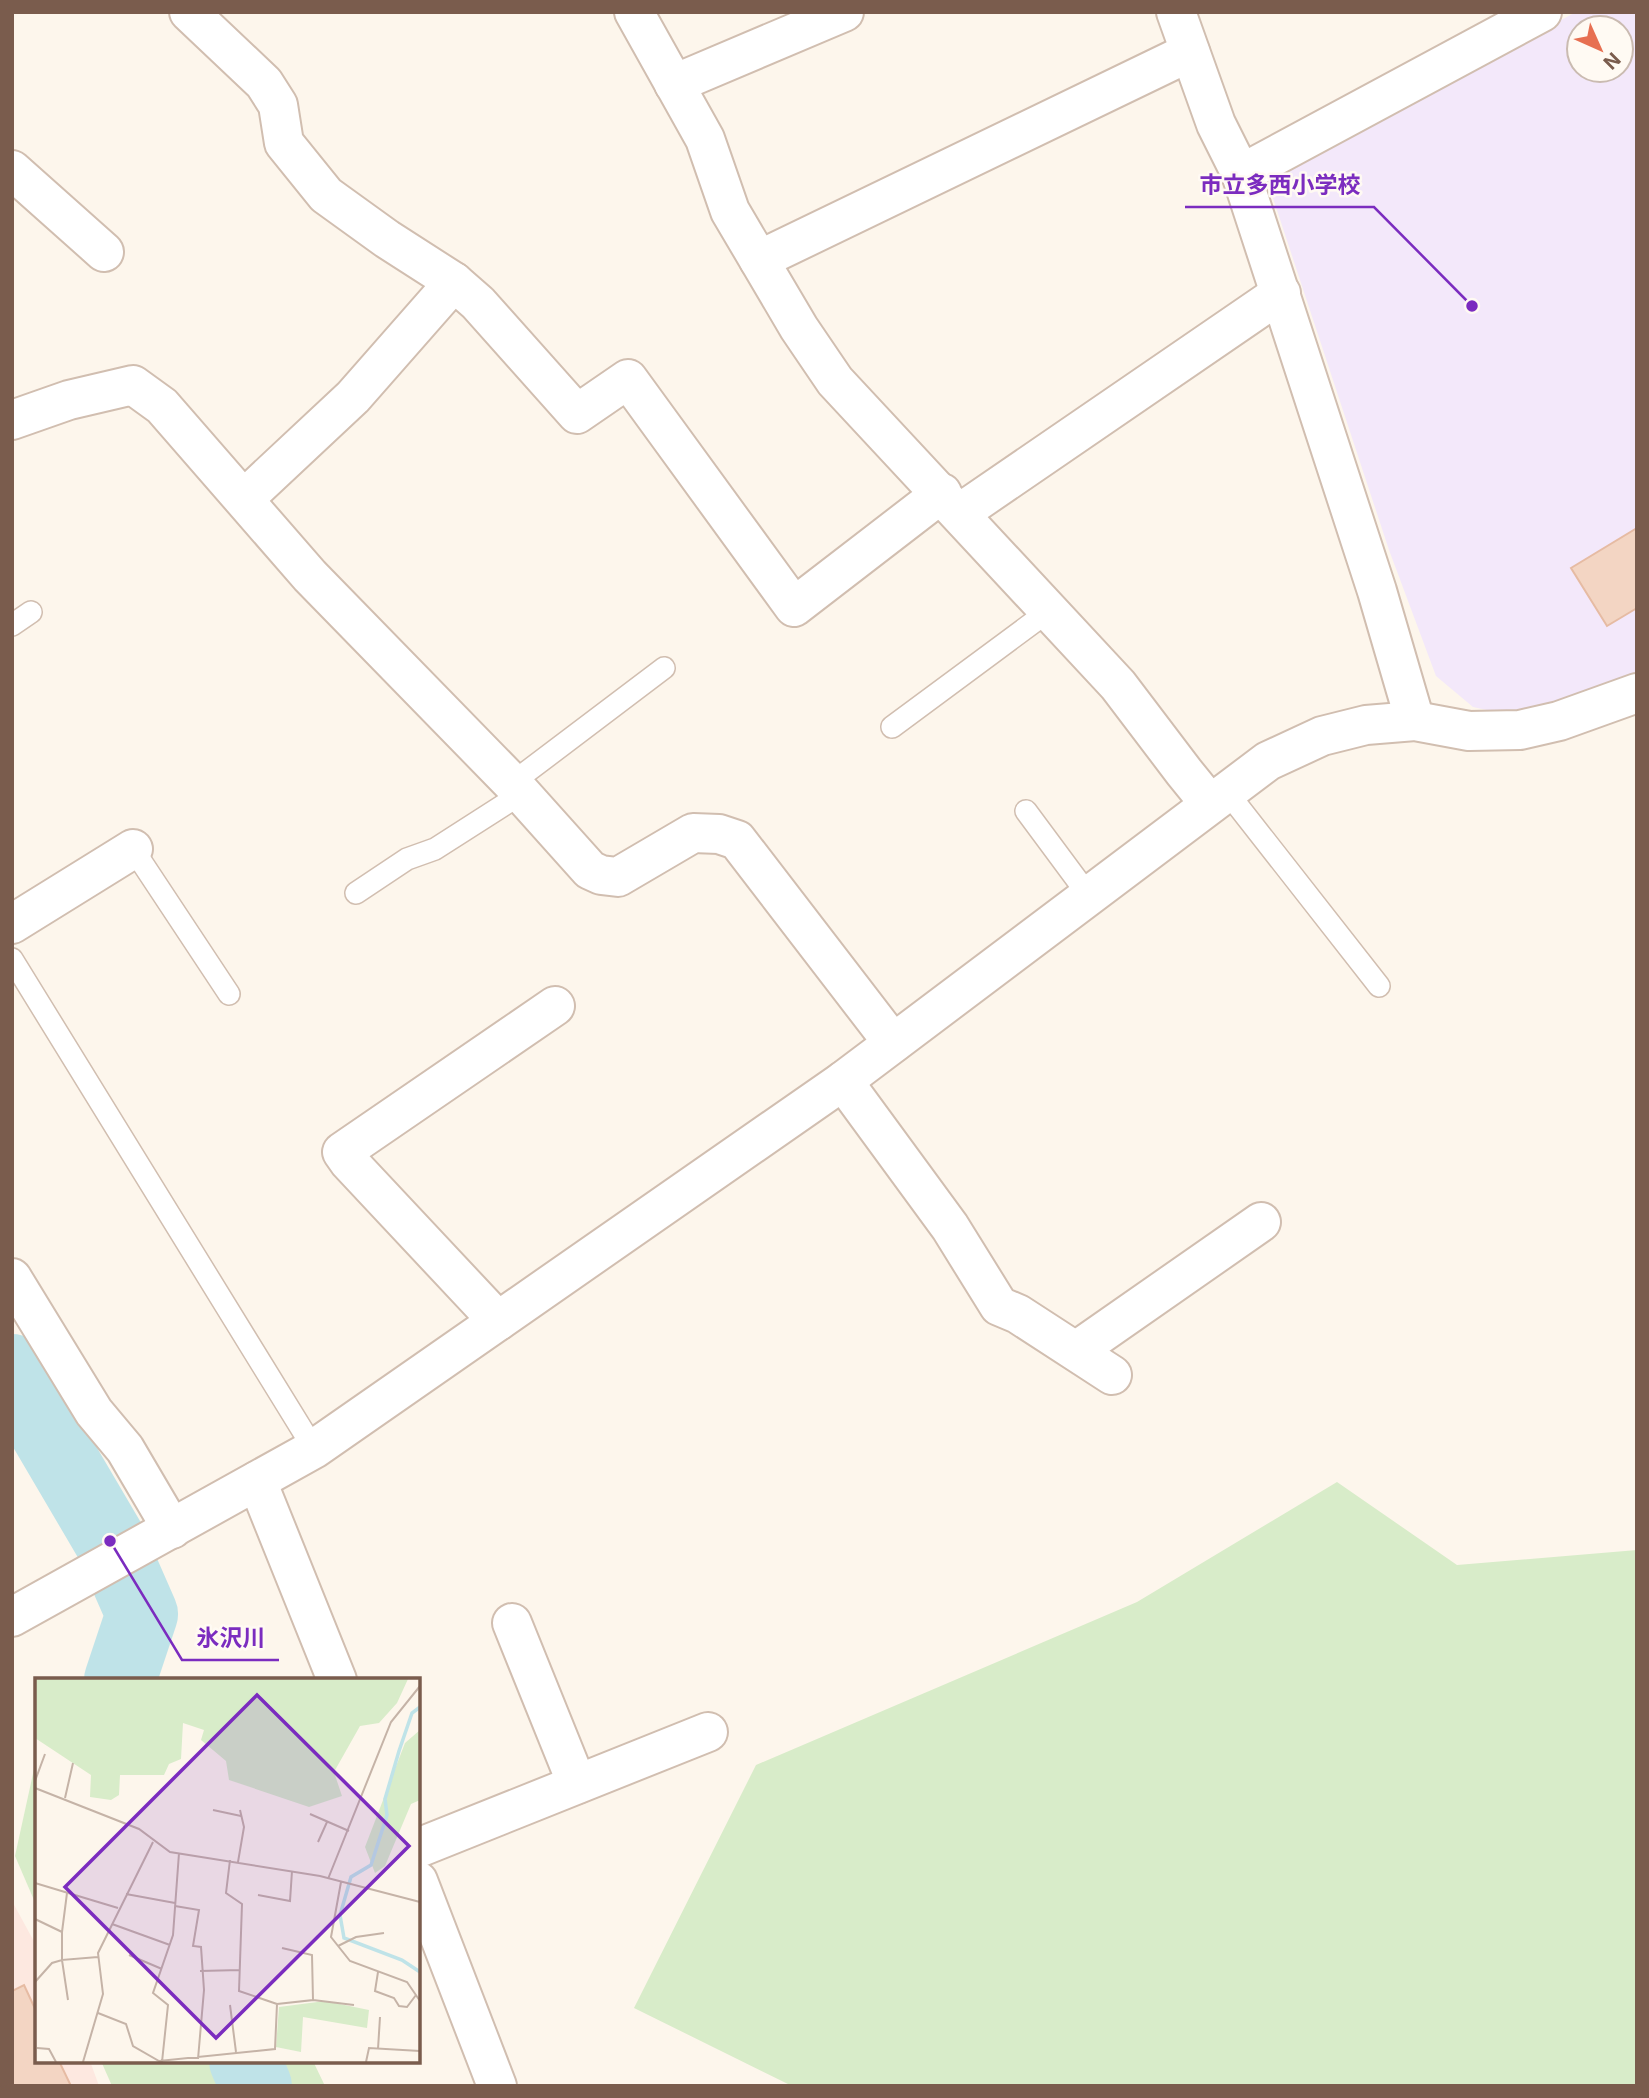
<svg xmlns="http://www.w3.org/2000/svg" width="1649" height="2098" font-family="Inter,'Noto Sans JP',sans-serif">
<style>
.commercial{fill:#fde8e0}
.education{fill:#f3e8fa;fill-rule:evenodd}
.green{fill:#d8ecc9}
.lines{fill:none;stroke-linecap:round;stroke-linejoin:round}
.river{stroke:#bfe3e8;stroke-width:72}
.building{fill:#f3d5c3;stroke:#e6bba3;stroke-width:2}
.service-casing{stroke:#d1beb0;stroke-width:24}
.minor-casing{stroke:#d1beb0;stroke-width:42}
.service{stroke:#fff;stroke-width:21}
.minor{stroke:#fff;stroke-width:38}
.inset-river{fill:none;stroke:#bfe3e8;stroke-width:3.5}
.inset-road{fill:none;stroke:#c5b3a7;stroke-width:2}
.view{fill:#7b2cbf;fill-opacity:0.15;stroke:#7b2cbf;stroke-width:3.5}
.inset-edge{fill:none;stroke:#7a5c4d;stroke-width:3.5}
.leader{fill:none;stroke:#7b2cbf;stroke-width:2.5}
.callout-dot{fill:#7b2cbf;stroke:#fffaf3;stroke-width:2.5}
.callout-label{font-size:23px;text-anchor:middle;font-weight:bold;fill:#7b2cbf;stroke:#fffaf3;stroke-width:5;stroke-linejoin:round;paint-order:stroke}
</style>
<rect width="100%" height="100%" fill="#fdf6ec"/>
<path class="commercial" d="M12 1901 37 1947V2061H90L99 2086H12Z"/>
<path class="education" d="M1576 12H1637V672L1530 713 1505 714 1473 707 1436 676 1389 550 1271 192 1278 172ZM1579 28H1621V70H1579Z"/>
<g class="green">
<path d="M1337 1482 1457 1565 1637 1550V2086H792L634 2008 756 1765 1137 1602Z"/>
<path d="M34 1769 37 1770V1907L15 1856Z"/>
<path d="M101 2061H313L325 2086H112Z"/>
</g>
<g class="lines">
<g class="river">
<path d="M12 1370 43 1427 110 1541 142 1614 120 1680"/>
<path d="M245 2061 256 2086"/>
</g>
</g>
<g class="building">
<path d="M1637 528V608L1607 626 1571 568Z"/>
<path d="M24 1985 37 2013V2061H59L71 2086H12V1991Z"/>
</g>
<g class="lines">
<g class="service-casing">
<g id="service">
<path d="M12 625 31 612"/>
<path d="M892 727 1050 610"/>
<path d="M512 783 664 668"/>
<path d="M1227 792 1379 986"/>
<path d="M1026 811 1089 896"/>
<path d="M133 849 229 994"/>
<path d="M356 893 407 859 435 849 521 794"/>
<path d="M12 959 314 1449"/>
</g>
</g>
<g class="minor-casing">
<g id="minor">
<path d="M189 12 264 83 278 105 284 143 326 195 387 239 454 282 478 303 577 414 628 379 794 607 942 493"/>
<path d="M634 12 705 139 730 211 799 328 835 381 1118 685 1184 772 1210 804"/>
<path d="M1176 12 1216 124 1241 174 1377 591 1415 721"/>
<path d="M674 84 844 12"/>
<path d="M12 170 104 252"/>
<path d="M1241 174 1542 12"/>
<path d="M759 260 1190 52"/>
<path d="M12 420 69 400 133 385 162 406 310 576 512 783 590 870 601 875 618 877 693 833 719 834 737 840 893 1043"/>
<path d="M244 499 353 397 454 282"/>
<path d="M960 513 1281 293"/>
<path d="M12 924 133 849"/>
<path d="M843 1081 950 1227 999 1306 1018 1314 1112 1375"/>
<path d="M12 1278 94 1412 125 1449 172 1529"/>
<path d="M498 1321 349 1162 342 1152 555 1006"/>
<path d="M1076 1351 1261 1222"/>
<path d="M257 1481 337 1680"/>
<path d="M12 1617 314 1449 843 1081 1268 761 1322 736 1366 725 1415 721 1469 731 1520 730 1559 721 1637 693"/>
<path d="M512 1623 577 1784"/>
<path d="M418 1848 708 1732"/>
<path d="M418 1881 497 2086"/>
</g>
</g>
<use href="#service" class="service"/>
<use href="#minor" class="minor"/>
</g>
<g transform="translate(35 1678)">
<rect width="385" height="385" fill="#fdf6ec"/>
<path d="M0 1H373L362 25 344 45 325 48 299 94 307 118 274 129 194 102 191 83 166 62 169 52 148 45 146 81 134 86 129 97H85L84 117 76 122 55 119 56 97 0 60ZM385 52V122L376 126 350 188 340 195 330 169 370 65ZM290 323 334 332 332 350 268 339 266 374 241 369 244 329Z" fill="#d8ecc9"/>
<path class="inset-river" d="M385 29 377 35 364 73 350 121 352 137 336 187 316 199 305 237 309 260 367 282 385 294"/>
<path class="inset-road" d="M0 103 10 76M0 110 104 151 135 174 285 198 385 224M30 120 38 85M178 132 206 138M275 136 314 153M283 164 292 144M203 184 209 149 205 132M293 201 356 44 385 8M306 204 296 259 315 283 372 304 385 323M0 205 83 230M91 216 140 225M223 217 255 223 257 193M140 228 164 232 158 268 166 269 169 312 163 381M0 241 27 254V282L63 279M77 246 135 267M27 254 32 215M303 268 321 259 349 255M94 277 127 291M165 293 205 292M343 294 340 313 359 320 364 328 372 329 381 317M0 304 17 285 27 282 33 322M278 322 319 327M242 326 278 322 277 277 247 270M195 327 201 374M63 335 91 346 98 368 124 383 240 371 242 326 204 313 207 226 191 215 195 182M2 370 14 371 21 384M343 371 345 339M48 384 68 316 63 275 118 164M127 384 133 327 118 315 138 257 144 175M331 384 334 370 385 373"/>
<path class="view" d="M222 17 374 168 181 360 30 209Z"/>
<rect width="385" height="385" class="inset-edge"/>
</g>
<path class="leader" d="M1472 306L1374 207H1185M110 1541L182 1660H279"/>
<g class="callout-dot">
<circle cx="1472" cy="306" r="7"/>
<circle cx="110" cy="1541" r="7"/>
</g>
<g class="callout-label">
<text x="1280" y="193">市立多西小学校</text>
<text x="231" y="1646">氷沢川</text>
</g>
<rect width="1649" height="2098" fill="none" stroke="#7a5c4d" stroke-width="28"/>
<g transform="translate(1600 49) rotate(135)"><circle r="33" fill="#fffaf3" stroke="#cabbb1" stroke-width="2"/>
<path d="M0-5L12 26L0 18L-12 26Z" fill="#e76f51"/>
<text y="-10" font-size="19" font-weight="bold" text-anchor="middle" fill="#7a5c4d">N</text>
</g>
</svg>
